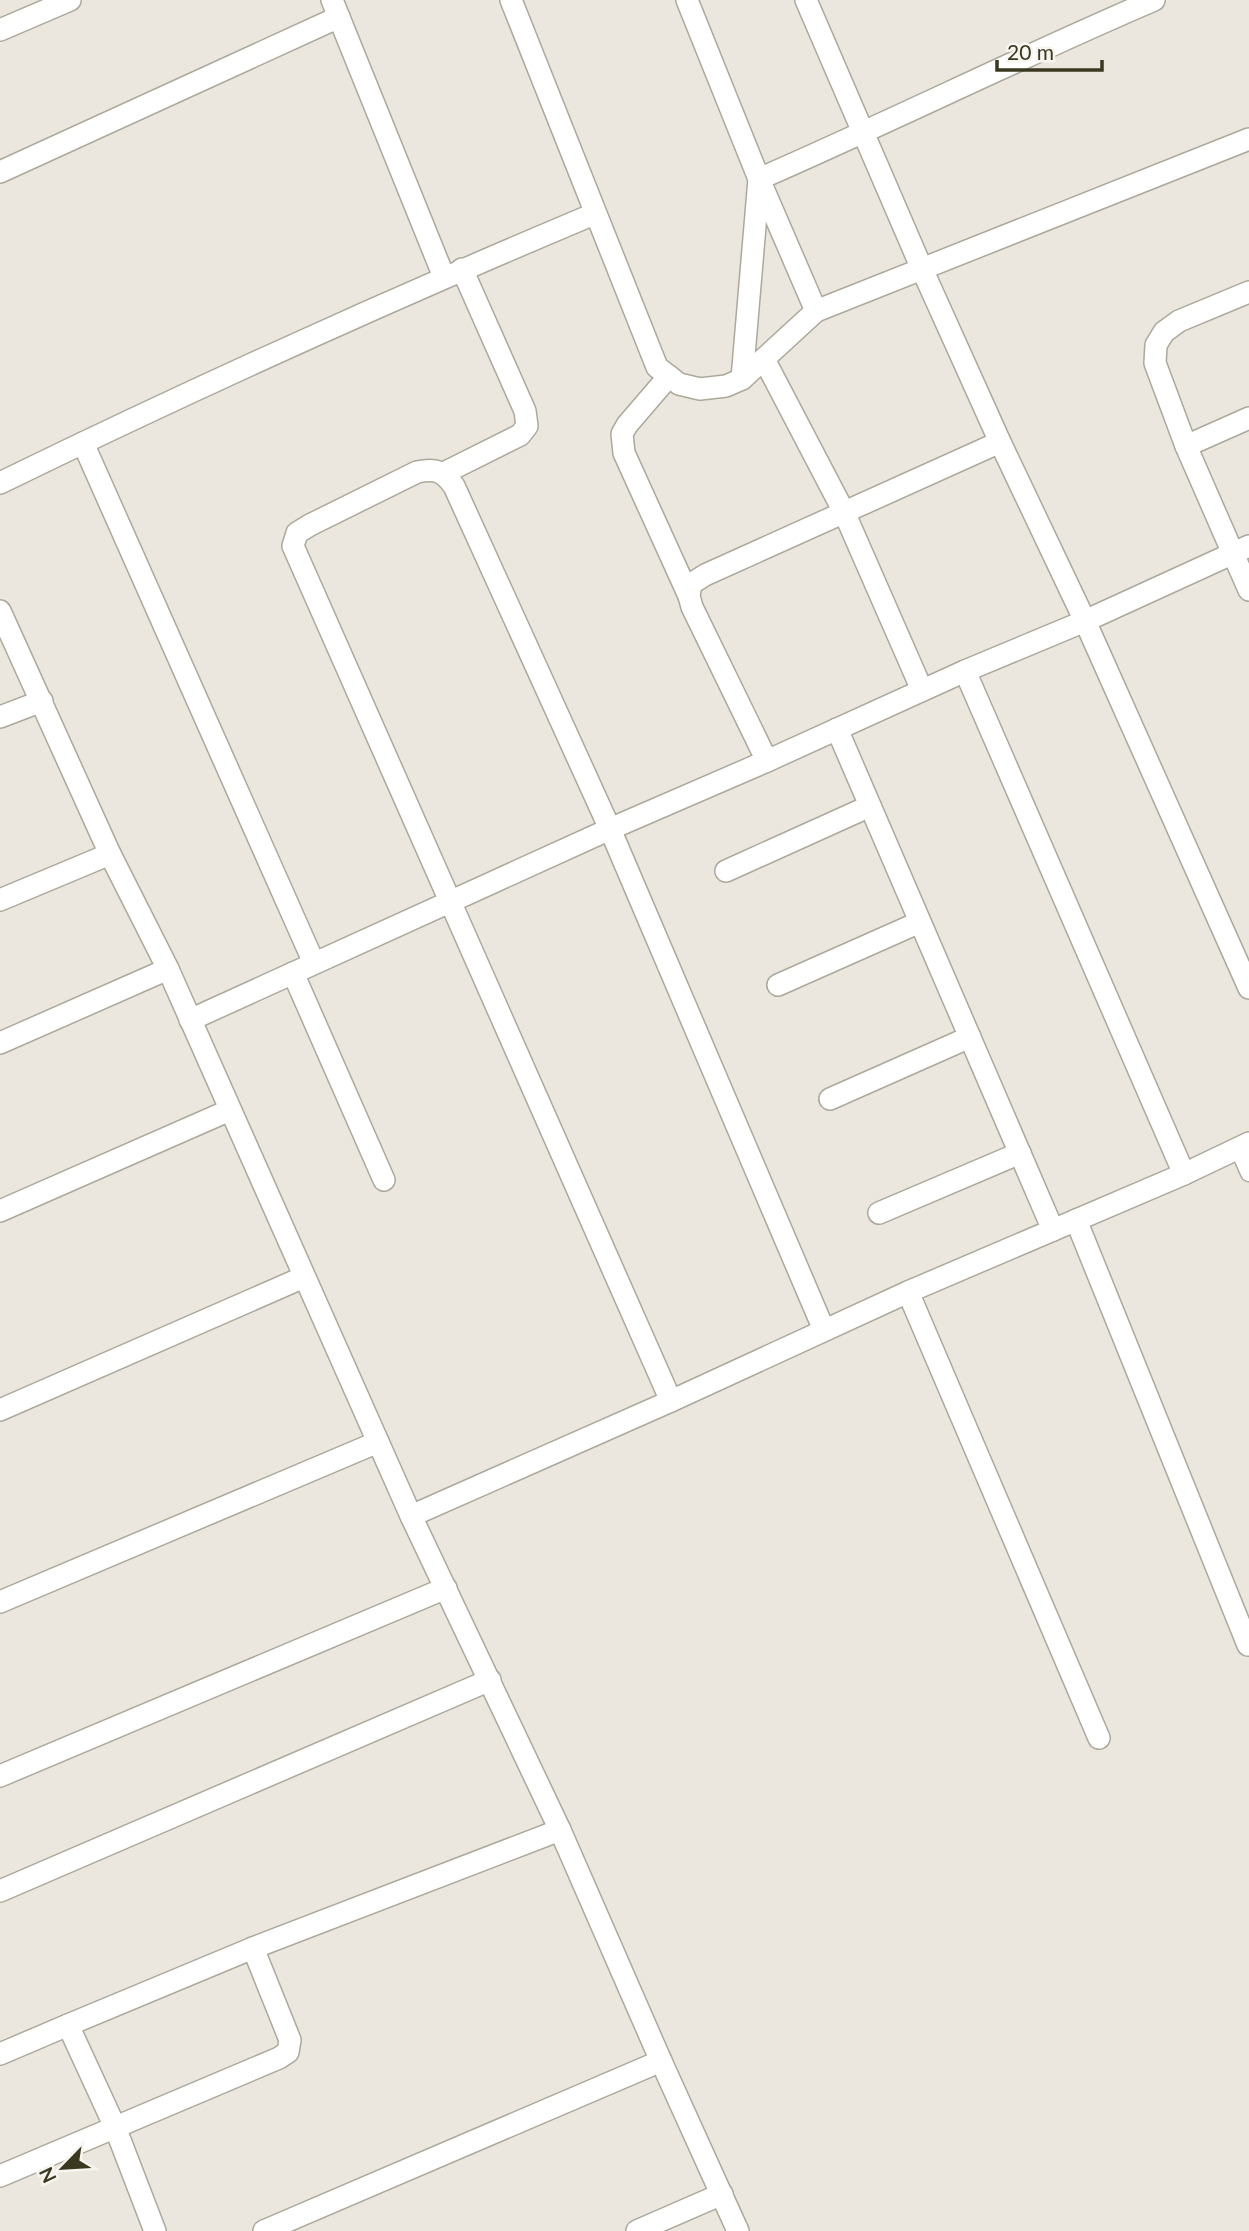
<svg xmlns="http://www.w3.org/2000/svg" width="1249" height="2231" font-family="Lato,sans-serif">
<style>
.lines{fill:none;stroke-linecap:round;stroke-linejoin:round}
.service-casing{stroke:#aca89a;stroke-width:19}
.minor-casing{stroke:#aca89a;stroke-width:24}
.service{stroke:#fff;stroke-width:16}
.minor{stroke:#fff;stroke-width:21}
</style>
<rect width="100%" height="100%" fill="#ebe7df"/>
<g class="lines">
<g class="service-casing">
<path id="service" d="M1238 1148 1249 1173"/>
</g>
<g class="minor-casing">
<g id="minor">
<path d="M332 0 444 277"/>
<path d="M511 0 657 367 679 384 700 389 726 386 742 379 816 311"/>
<path d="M687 0 759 179 816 311 1249 139"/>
<path d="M806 0 922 269 1000 442 1085 621 1249 988"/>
<path d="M0 30 70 0"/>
<path d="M0 172 339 17"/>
<path d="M1249 292 1179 321 1164 332 1156 345 1155 363 1186 446 1249 590"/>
<path d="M764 359 844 512 922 690"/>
<path d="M669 376 627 425 622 434 624 453 689 596"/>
<path d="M742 379 759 179C892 121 1021 57 1154 0"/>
<path d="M83 443 314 963"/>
<path d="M1186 446 1249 418"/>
<path d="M444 473 520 435 527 426 525 411 462 269"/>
<path d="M0 483C195 388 394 298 594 214"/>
<path d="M0 611 110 854 168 969 411 1516 560 1830 661 2061 738 2231"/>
<path d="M965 671 1184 1174"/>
<path d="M0 717 42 701"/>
<path d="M837 729 1053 1230"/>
<path d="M767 761 692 607 689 596 691 584 705 575 1000 442"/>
<path d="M726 871 870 806"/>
<path d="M0 900 110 854"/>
<path d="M293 973 384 1180"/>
<path d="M778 985 920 922"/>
<path d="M190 1020 610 829 767 761 965 671 1085 621 1249 546"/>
<path d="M0 1043 168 969"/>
<path d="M830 1099 970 1037"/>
<path d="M0 1211 230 1110"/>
<path d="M879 1213 1020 1153"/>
<path d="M1076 1220 1248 1645"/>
<path d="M908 1292 1099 1738"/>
<path d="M671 1401 293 546 297 533 310 525 417 472C436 468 443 471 454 486L610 829 824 1330"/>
<path d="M0 1410 304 1277"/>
<path d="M411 1516 671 1401 908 1292 1184 1174 1249 1143"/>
<path d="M0 1602 378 1442"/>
<path d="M0 1776 446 1588"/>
<path d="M0 1891 490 1680"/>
<path d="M0 2054 68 2025"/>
<path d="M0 2176 279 2058 288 2052 290 2040 253 1948"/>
<path d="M155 2231 115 2127 68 2025 253 1948 560 1830"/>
<path d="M264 2231 661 2061"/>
<path d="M637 2231 722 2194"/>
</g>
</g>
<use href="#service" class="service"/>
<use href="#minor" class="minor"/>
</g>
<g transform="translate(63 2168) rotate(245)" stroke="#f7f5ef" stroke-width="5" paint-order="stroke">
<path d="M0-5L12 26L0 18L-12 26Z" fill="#3b3820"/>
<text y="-10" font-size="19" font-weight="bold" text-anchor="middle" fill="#3b3820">N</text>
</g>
<path d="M997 60v10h105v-10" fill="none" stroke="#3b3820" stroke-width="3.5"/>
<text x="1007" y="60" font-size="21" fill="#3b3820" stroke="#f7f5ef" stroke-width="5" paint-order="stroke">20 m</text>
</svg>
